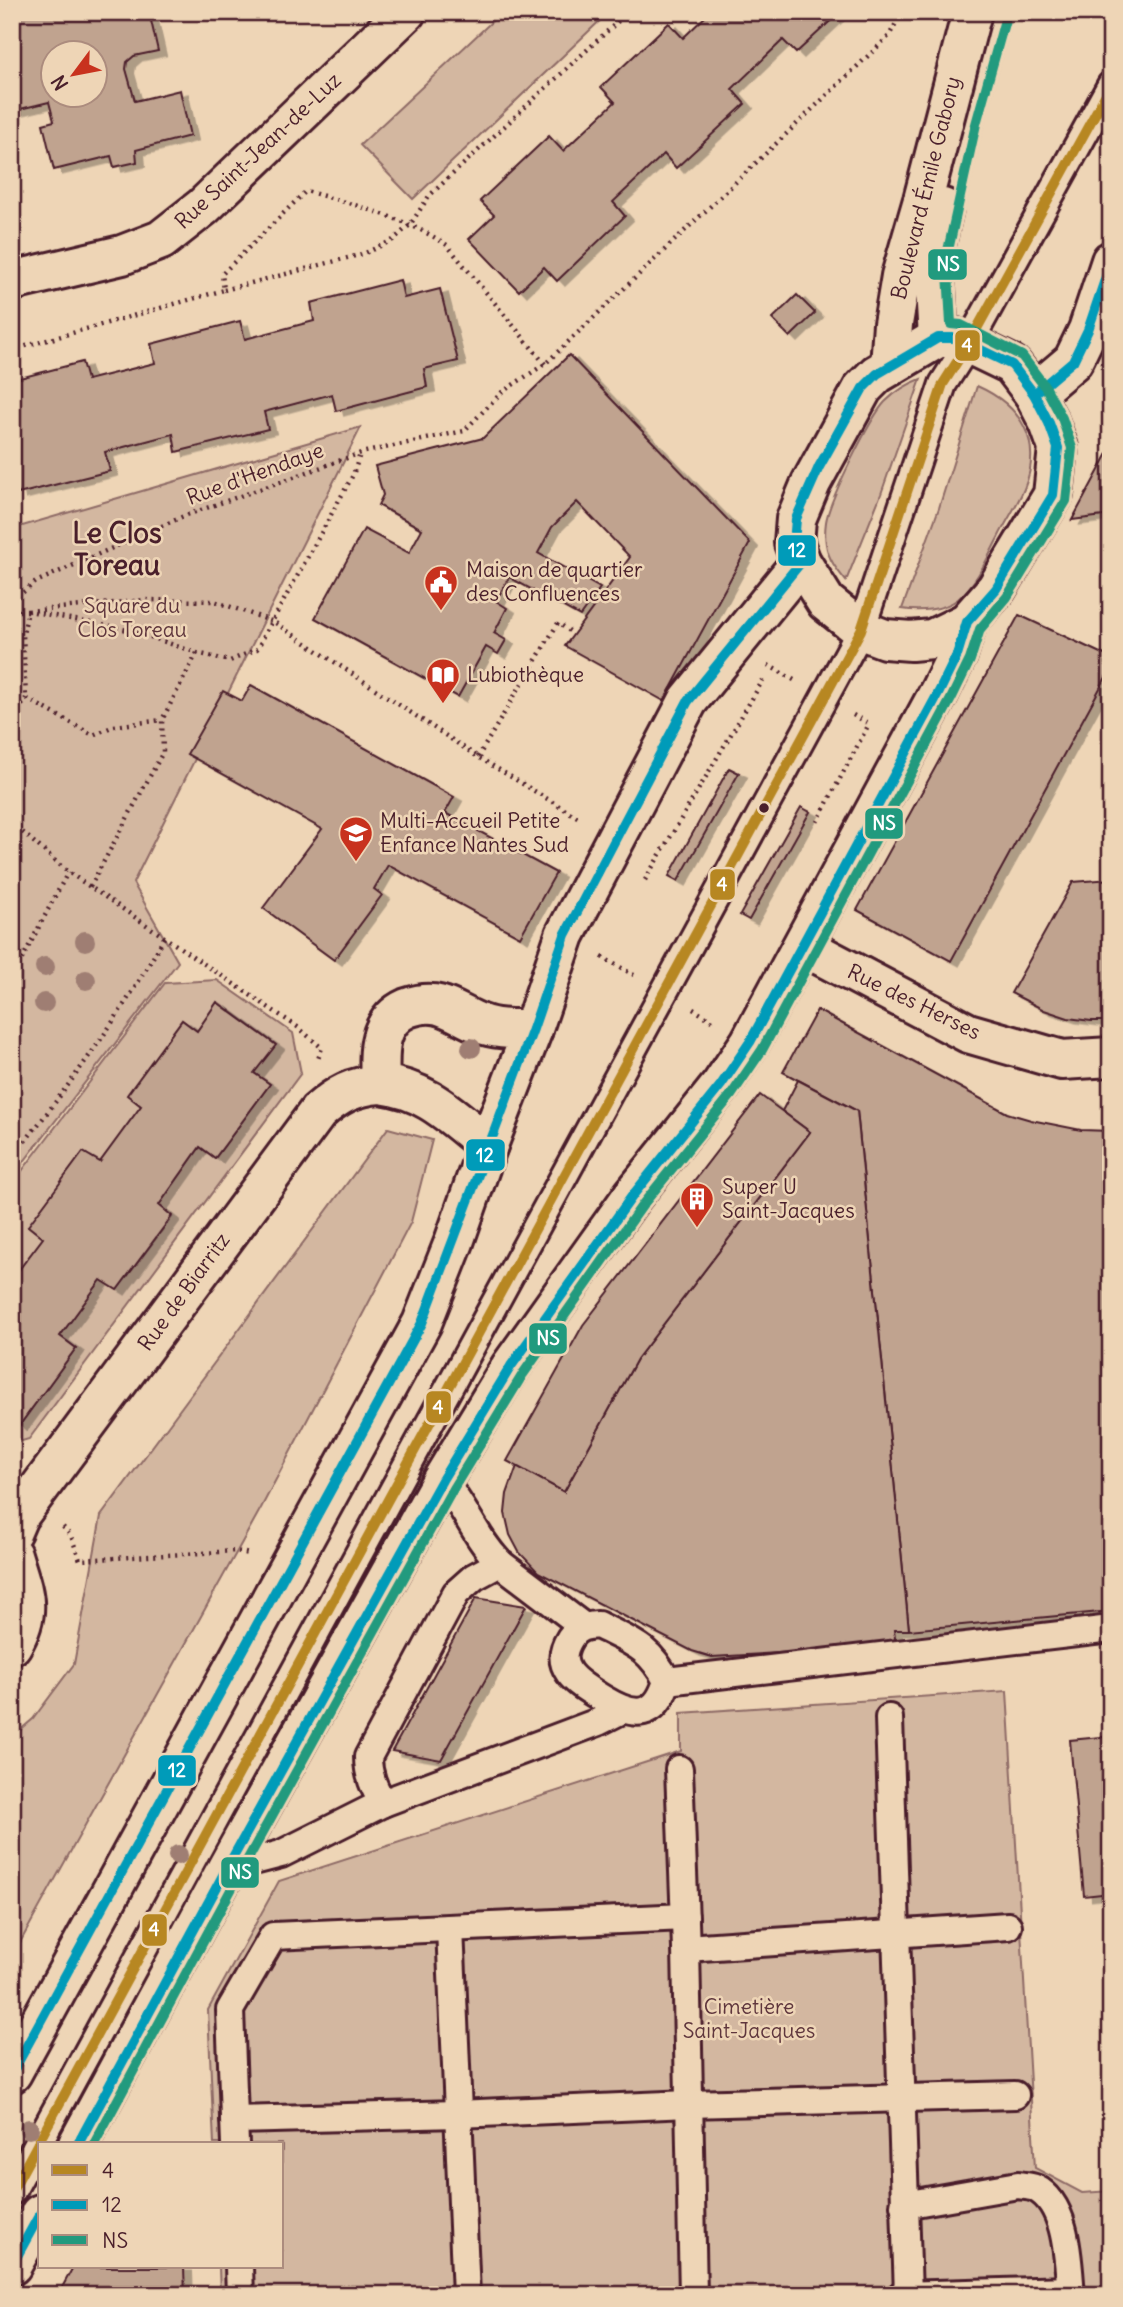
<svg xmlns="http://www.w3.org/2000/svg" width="1123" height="2307" font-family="Delius,sans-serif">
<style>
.green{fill:#d3b7a0;stroke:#8e6b66;stroke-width:2}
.building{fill:#c0a38f;stroke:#4a1f2b;stroke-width:2;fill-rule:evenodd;filter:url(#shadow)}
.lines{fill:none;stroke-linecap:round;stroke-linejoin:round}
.service-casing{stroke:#4a1f2b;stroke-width:32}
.minor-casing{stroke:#4a1f2b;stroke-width:44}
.secondary-casing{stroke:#4a1f2b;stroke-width:44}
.primary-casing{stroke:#4a1f2b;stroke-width:44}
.path{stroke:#4a1f2b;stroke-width:4.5;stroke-dasharray:2 5;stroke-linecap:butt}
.service{stroke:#eed5b6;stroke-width:26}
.minor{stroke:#eed5b6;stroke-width:38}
.secondary{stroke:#eed5b6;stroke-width:38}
.primary{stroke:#eed5b6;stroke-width:38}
.bus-1-casing{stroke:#eed5b6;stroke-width:16}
.bus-2-casing{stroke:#eed5b6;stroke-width:16}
.bus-3-casing{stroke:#eed5b6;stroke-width:16}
.bus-1{stroke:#b78722;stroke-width:10}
.bus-2{stroke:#009bb9;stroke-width:10}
.bus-3{stroke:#219a7e;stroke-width:10}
.tree{fill:#9f7e73}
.bus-dot{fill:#4a1f2b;stroke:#eed5b6;stroke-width:2.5}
.labels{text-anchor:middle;stroke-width:5;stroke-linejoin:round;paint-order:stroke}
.street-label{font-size:21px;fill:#4a1f2b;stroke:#eed5b6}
.poi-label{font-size:21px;fill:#4a1f2b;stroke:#eed5b6;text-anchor:start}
.park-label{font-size:21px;fill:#5f363d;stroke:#eed5b6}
.district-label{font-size:28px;font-weight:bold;fill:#4a1f2b;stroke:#eed5b6}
.line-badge{stroke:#eed5b6;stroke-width:2.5}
.badge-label{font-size:19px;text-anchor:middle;font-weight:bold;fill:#fff}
</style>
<defs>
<filter id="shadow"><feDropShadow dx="8" dy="4.5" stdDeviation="0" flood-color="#0004"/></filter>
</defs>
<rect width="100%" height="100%" fill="#eed5b6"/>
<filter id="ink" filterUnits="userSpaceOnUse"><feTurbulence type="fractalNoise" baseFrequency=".0143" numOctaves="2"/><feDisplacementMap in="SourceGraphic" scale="14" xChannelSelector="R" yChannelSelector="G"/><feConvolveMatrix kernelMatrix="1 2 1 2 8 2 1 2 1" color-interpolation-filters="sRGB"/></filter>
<g filter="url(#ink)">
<g class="green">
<path d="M502 12H609L413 199 360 145Z"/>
<path d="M921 379 881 494 846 581C837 570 828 559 826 544 825 538 825 529 826 522 829 501 870 418 885 402 896 391 907 384 921 379Z"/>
<path d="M977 386C1020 405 1044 441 1024 489 1017 505 1007 520 999 536 988 557 977 583 958 599 944 610 920 612 902 609L939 508Z"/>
<path d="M361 427 133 883 178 962 12 1177V529Z"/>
<path d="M217 980 293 1033 301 1073 29 1439 12 1444V1420L20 1425 76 1348 60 1336 101 1280 117 1290 172 1217 159 1205 200 1147 215 1158 270 1084 254 1073 275 1044 218 1002 197 1031 182 1020 128 1094 141 1106 100 1162 83 1152 29 1226 43 1238 12 1279V1184L165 983Z"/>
<path d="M388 1128 432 1140 411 1222 261 1508 12 1957V1737L33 1719 74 1664 101 1516Z"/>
<path d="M1007 1691 1035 2168 1082 2193 1111 2191V2295H220L219 2267H282V2144H214L208 2010 279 1881 681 1751V1713Z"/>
</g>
<g class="building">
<path d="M12 12H149L158 51 134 56 127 62 126 69 135 101 180 90 190 136 136 150 137 162 114 167 111 156 54 170 43 124 54 121 49 102 12 111ZM52 52H94V94H52Z"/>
<path d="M710 12H840L796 53 783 40 732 89 745 104 676 168 664 154 613 202 625 216 557 281 544 267 519 291 469 239 494 215 480 201 549 136 563 151 615 102 601 87 669 23 683 38Z"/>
<path d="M400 280 404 298 440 289 458 361 424 369 427 387 336 411 332 394 264 412 268 429 176 452 173 434 105 452 110 471 18 494 15 476 12 477V380L82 362 87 380 155 363 151 344 240 321 245 339 314 321 311 303Z"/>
<path d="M797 295 815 313 790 337 772 319Z"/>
<path d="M569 355 750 543 664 701 565 646 630 557 577 502 552 527 538 553 600 588 580 616 509 577 496 601 507 608 494 633 506 640 498 654 486 647 458 697 315 618 364 529 409 553 422 529 378 505 383 495 375 466 483 438Z"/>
<path d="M1111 448V515L1072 520Z"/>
<path d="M1019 615 1111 658V668L951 961 857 910Z"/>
<path d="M251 685 454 797 445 813 556 873 520 937 388 865 374 889 382 895 334 960 263 908 322 829 187 754 223 691 242 701Z"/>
<path d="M729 768 739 773 678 881 669 876Z"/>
<path d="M801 807 810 812 749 920 740 915Z"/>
<path d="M1111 879V1021H1091L1068 1018 1044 1010 1011 993 1073 882Z"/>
<path d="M217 1002 276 1045 254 1073 270 1084 215 1158 200 1147 159 1205 172 1216 117 1290 101 1280 60 1336 76 1348 19 1426 12 1420V1279L43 1238 28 1226 83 1152 100 1162 141 1106 127 1095 182 1020 197 1031Z"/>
<path d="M817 1010 1007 1113 1031 1120 1081 1130 1111 1131V1611L909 1630 857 1111 783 1072Z"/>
<path d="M798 1080 857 1111 909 1630H894L896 1646 712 1657 692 1651 538 1572 519 1552 510 1535 505 1513 507 1494 517 1466 564 1492 637 1359 810 1132 782 1111Z"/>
<path d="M760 1095 810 1132 637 1359 564 1492 507 1461 583 1325Z"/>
<path d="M476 1598 526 1606 441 1760 392 1751Z"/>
<path d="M1111 1736V1893L1084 1896 1070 1740Z"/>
<path d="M73 2267H184L185 2295H58Z"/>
</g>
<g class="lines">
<g class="service-casing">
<g id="service">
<path d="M442 1480C465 1506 476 1539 500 1563L583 1626"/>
<path d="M598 1625C631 1642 649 1646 667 1681 656 1718 635 1718 605 1700 581 1685 550 1670 570 1638 577 1627 585 1626 598 1625Z"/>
<path d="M667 1681 1111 1629"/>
<path d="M889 1718 908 2295"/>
<path d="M679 1769 686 1948 693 2295"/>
<path d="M383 1803C374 1788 368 1775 368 1757L456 1593 474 1577 500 1563"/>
<path d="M227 1868 281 1854 383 1803 598 1722 622 1710"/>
<path d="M450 1928 466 2295"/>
<path d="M686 1948 1008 1926"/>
<path d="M234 2120 457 2114 689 2104 1015 2095"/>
<path d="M235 2144 230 2010 273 1936 685 1917"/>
<path d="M12 2191 861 630 943 384 969 343 1111 85"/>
<path d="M904 2205 1018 2185C1023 2186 1030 2186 1035 2188 1068 2204 1068 2263 1071 2295"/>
<path d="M239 2267 240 2295"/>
<path d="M901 2295 1070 2290"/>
</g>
</g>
<g class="minor-casing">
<g id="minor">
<path d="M12 281 122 255 161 240 203 207 406 12"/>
<path d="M803 946 968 1033 1062 1060 1111 1057"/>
<path d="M488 1145C451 1116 428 1090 380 1084 379 1054 376 1022 407 1008 418 1004 428 1002 439 1005 454 1009 465 1018 479 1023 496 1030 514 1029 533 1029"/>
<path d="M12 1531 18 1517 318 1112C337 1095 353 1086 380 1084"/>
<path d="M12 1555C23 1592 33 1610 12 1645"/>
</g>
</g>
<g class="secondary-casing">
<g id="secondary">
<path d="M938 338 933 254 943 208"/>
<path d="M890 366 893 324 901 276 923 200 972 12"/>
</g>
</g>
<g class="primary-casing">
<g id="primary">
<path d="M938 338H956L1012 365 1034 394 1049 423 1058 448 1053 495 996 589 967 622 932 639 911 641 885 639 861 630 826 602 801 562 794 543 796 519 811 483 863 388 877 374Z"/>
<path d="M1034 394 1073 361 1088 330 1111 261"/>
<path d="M12 2073 422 1323 454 1242 488 1145 533 1029 565 935 688 701 801 562"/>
<path d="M78 2144 227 1868 442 1480 511 1366 633 1195 721 1085 750 1042 939 692 957 655 967 622"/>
<path d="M12 2265 40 2214"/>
</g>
</g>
<g class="path">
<path d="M224 290 363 254 393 240 410 225 429 196 628 12"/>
<path d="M12 350 224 290 222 274 306 191C355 205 404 217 447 245L545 364"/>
<path d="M12 601 36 582 184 516 361 453 464 431 502 392 545 364 889 36 902 12"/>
<path d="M12 611H28L23 634 26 698 93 735 114 726 162 720"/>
<path d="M28 611 145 600 214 601 274 622 478 757 579 818"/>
<path d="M34 612 133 631 197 653 230 661 257 649 353 475 360 454"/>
<path d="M768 665 794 680"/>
<path d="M853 715 870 724"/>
<path d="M12 724 26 698"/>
<path d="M478 757 558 623 574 634"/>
<path d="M817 822 869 724"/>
<path d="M12 823 68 872 299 1028 322 1048 318 1059"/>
<path d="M645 880 763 680"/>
<path d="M90 887 163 752 162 720 197 653"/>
<path d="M602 957 634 975"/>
<path d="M12 978 68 872"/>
<path d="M693 1009 716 1023"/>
<path d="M12 1158C68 1087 122 1015 165 936"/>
<path d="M63 1527 71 1536 80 1560 236 1551 249 1554"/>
</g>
<use href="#service" class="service"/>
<use href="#minor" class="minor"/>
<use href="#secondary" class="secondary"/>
<use href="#primary" class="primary"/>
<g class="bus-1-casing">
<path id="bus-1" d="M12 2191 861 630 943 384 969 343 1111 85"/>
</g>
<g class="bus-2-casing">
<g id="bus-2">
<path d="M1034 394 1073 361 1088 330 1111 262"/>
<path d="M12 2073 422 1323 533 1029 565 935 688 701 801 562 794 543 796 519 819 467 863 388 877 374 938 338H956L1012 365 1034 394 1049 423 1058 448 1053 495 996 589 967 622 957 655 939 692 750 1042 721 1085 633 1195 511 1366 442 1480 227 1868 78 2144"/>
<path d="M12 2265 40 2214"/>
</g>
</g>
<g class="bus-3-casing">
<path id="bus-3" d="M94 2144 239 1875 454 1487 523 1374 644 1203 732 1094 762 1050 951 699 970 660 980 629 1007 597 1066 501 1072 448 1062 418 1046 388 1022 356 961 325 951 324 947 255 976 124 1006 16"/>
</g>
<use href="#bus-1" class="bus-1"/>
<use href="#bus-2" class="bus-2"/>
<use href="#bus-3" class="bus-3"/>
</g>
<g class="tree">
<circle cx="85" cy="941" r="10"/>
<circle cx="45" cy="967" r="10"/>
<circle cx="86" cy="980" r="10"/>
<circle cx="44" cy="1003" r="10"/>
<circle cx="471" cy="1048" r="10"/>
<circle cx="178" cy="1855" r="10"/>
<circle cx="29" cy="2129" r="10"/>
</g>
</g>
<defs>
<g id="civic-pin" transform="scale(1.75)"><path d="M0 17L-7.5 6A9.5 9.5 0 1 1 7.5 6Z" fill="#c8321e" stroke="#eed5b6"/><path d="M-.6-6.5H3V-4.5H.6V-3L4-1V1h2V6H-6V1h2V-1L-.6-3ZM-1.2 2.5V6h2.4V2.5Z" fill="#fff"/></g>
<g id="library-pin" transform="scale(1.75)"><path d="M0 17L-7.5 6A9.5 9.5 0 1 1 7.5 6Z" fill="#c8321e" stroke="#eed5b6"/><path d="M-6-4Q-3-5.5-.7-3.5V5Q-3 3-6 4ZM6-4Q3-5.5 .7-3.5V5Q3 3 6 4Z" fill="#fff"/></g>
<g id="school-pin" transform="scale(1.75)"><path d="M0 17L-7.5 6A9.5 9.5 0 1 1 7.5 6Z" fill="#c8321e" stroke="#eed5b6"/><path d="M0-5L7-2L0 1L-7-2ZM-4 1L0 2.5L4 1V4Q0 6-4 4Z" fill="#fff"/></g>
<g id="building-pin" transform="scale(1.75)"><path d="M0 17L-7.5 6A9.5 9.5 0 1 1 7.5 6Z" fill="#c8321e" stroke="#eed5b6"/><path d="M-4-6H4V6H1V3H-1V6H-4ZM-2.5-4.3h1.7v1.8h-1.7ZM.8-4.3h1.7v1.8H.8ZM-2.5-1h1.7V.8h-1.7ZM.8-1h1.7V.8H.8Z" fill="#fff"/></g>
</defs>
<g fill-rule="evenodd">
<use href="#civic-pin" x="441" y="582"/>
<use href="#library-pin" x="443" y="675"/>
<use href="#school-pin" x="356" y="833"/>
<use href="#building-pin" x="697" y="1199"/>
</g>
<circle class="bus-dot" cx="764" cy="808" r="6"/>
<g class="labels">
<g class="street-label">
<text transform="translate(258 151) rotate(-43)" y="7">Rue Saint-Jean-de-Luz</text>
<text transform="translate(926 188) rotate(-76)" y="7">Boulevard Émile Gabory</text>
<text transform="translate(255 474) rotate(-20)" y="7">Rue d'Hendaye</text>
<text transform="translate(914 1002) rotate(26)" y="7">Rue des Herses</text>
<text transform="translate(184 1292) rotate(-54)" y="7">Rue de Biarritz</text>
</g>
<g class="poi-label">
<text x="466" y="577">Maison de quartier<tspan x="466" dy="24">des Confluences</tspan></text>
<text x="467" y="682">Lubiothèque</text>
<text x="380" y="828">Multi-Accueil Petite<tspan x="380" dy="24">Enfance Nantes Sud</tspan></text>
<text x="722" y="1194">Super U<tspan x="722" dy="24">Saint-Jacques</tspan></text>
</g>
<g class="park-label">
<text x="132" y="613">Square du<tspan x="132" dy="24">Clos Toreau</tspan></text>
<text x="749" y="2014">Cimetière<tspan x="749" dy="24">Saint-Jacques</tspan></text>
</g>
<g class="district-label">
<text x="117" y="543">Le Clos<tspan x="117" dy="32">Toreau</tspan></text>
</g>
</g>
<g class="line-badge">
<rect x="927" y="248" width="41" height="33" rx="7" fill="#219a7e"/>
<rect x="954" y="329" width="27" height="33" rx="7" fill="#b78722"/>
<rect x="777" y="534" width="40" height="33" rx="7" fill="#009bb9"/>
<rect x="864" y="807" width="40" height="33" rx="7" fill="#219a7e"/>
<rect x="709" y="868" width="27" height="33" rx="7" fill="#b78722"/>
<rect x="465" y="1138" width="41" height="34" rx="7" fill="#009bb9"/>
<rect x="528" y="1322" width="40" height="33" rx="7" fill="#219a7e"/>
<rect x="425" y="1390" width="27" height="34" rx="7" fill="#b78722"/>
<rect x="157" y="1754" width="40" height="33" rx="7" fill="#009bb9"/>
<rect x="220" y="1856" width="40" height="33" rx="7" fill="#219a7e"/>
<rect x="141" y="1913" width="27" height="34" rx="7" fill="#b78722"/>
</g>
<g class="badge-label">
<text x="948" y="271">NS</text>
<text x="967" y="352">4</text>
<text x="797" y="557">12</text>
<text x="884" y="830">NS</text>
<text x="722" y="891">4</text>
<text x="485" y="1162">12</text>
<text x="548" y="1345">NS</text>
<text x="438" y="1414">4</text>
<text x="177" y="1777">12</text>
<text x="240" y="1879">NS</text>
<text x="154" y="1936">4</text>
</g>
<rect width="1123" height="2307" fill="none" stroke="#eed5b6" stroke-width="42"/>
<rect x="21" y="21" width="1081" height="2265" fill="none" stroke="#4a1f2b" stroke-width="2.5" filter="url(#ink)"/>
<rect x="38" y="2142" width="245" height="126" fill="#eed5b6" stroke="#ac8c7e" stroke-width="2"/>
<rect x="52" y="2165" width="35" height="10" fill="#b78722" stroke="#ac8c7e" stroke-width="2"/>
<text x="102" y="2178" font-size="21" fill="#4a1f2b">4</text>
<rect x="52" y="2200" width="35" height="10" fill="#009bb9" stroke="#ac8c7e" stroke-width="2"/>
<text x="102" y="2212" font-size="21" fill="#4a1f2b">12</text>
<rect x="52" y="2235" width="35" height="10" fill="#219a7e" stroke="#ac8c7e" stroke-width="2"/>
<text x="102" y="2248" font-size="21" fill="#4a1f2b">NS</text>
<g transform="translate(74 74) rotate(238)"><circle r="33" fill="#eed5b6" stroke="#ac8c7e" stroke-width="2"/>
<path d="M0-5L12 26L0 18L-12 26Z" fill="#c8321e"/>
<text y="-10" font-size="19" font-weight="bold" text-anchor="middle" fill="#4a1f2b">N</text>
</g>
</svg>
